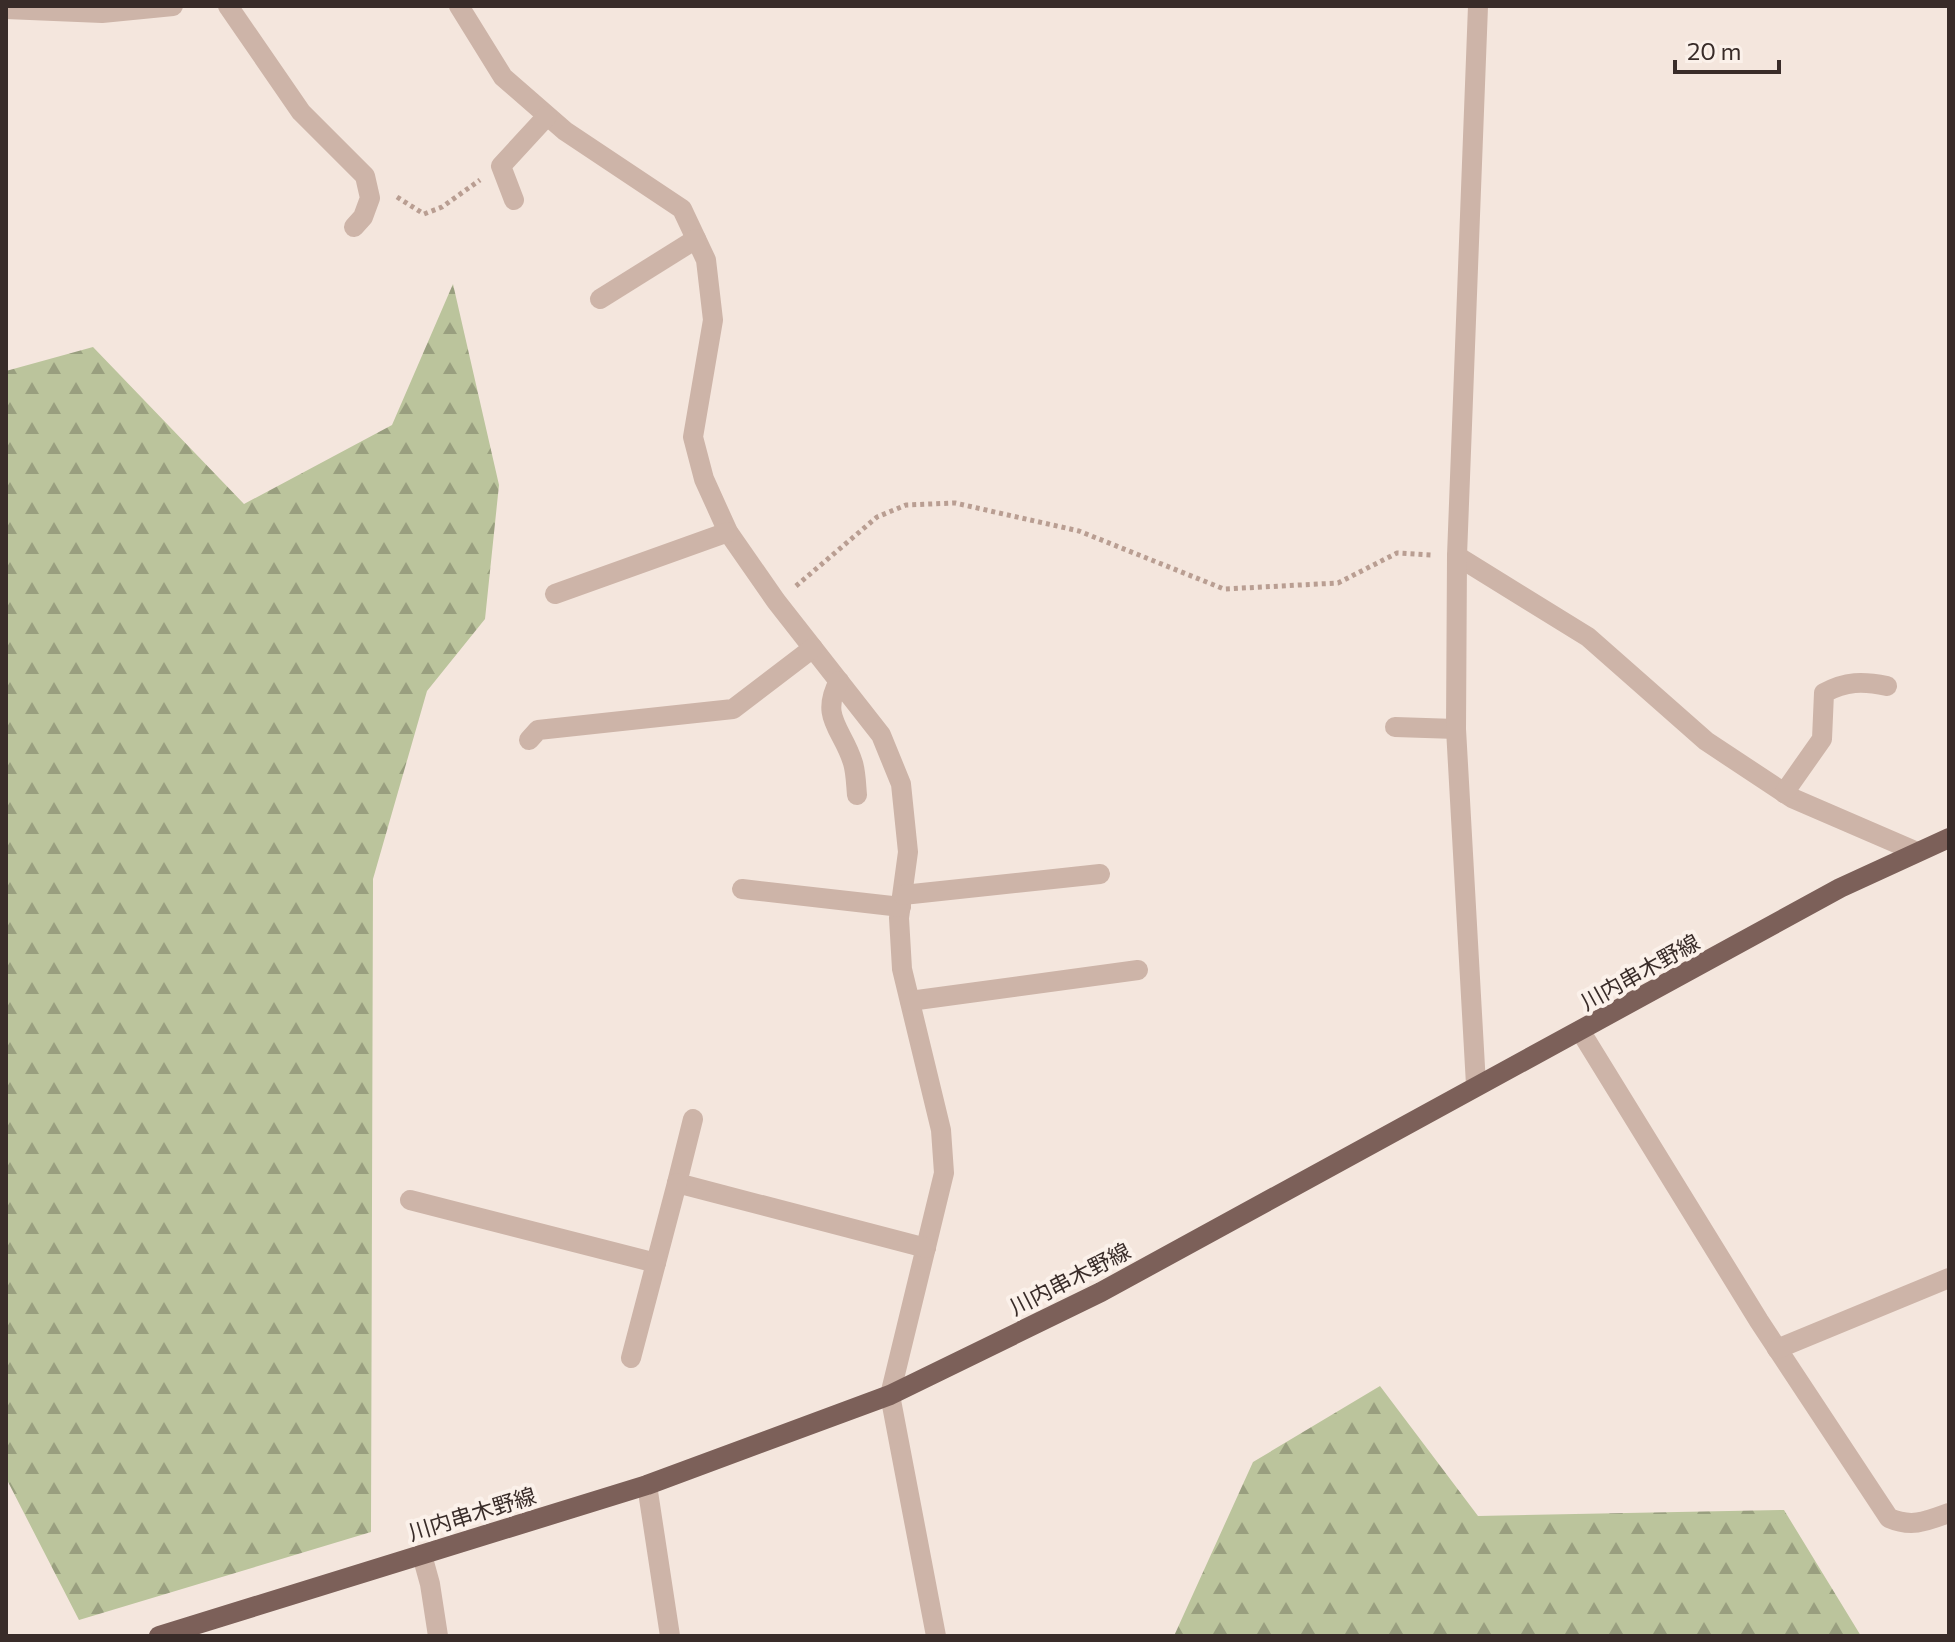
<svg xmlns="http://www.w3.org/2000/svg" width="1955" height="1642" font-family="Commissioner,'Noto Sans JP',sans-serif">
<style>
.forest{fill:url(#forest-firs)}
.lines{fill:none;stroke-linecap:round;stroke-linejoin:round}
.path{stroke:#b99e92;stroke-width:5;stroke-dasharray:4 4;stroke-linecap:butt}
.minor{stroke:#cdb4a8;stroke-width:20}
.primary{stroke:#7c6059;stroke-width:20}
.labels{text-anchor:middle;stroke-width:8;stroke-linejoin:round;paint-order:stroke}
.street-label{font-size:22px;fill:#392c29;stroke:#fbf1ea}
</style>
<defs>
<pattern id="forest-firs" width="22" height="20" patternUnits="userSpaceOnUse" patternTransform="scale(2)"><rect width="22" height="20" fill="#bbc49c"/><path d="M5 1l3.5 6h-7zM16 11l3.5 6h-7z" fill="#999f7f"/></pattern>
</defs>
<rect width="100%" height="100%" fill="#f4e6dd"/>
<g class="forest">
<path d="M453 284 499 485 485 619 427 691 373 879 371 1532 79 1620 6 1478V371L93 347 244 504 392 425Z"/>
<path d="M1380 1386 1478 1516 1784 1510 1861 1636H1174L1253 1462Z"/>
</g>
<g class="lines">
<g class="path">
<path d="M397 197 424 214 442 207 480 180"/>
<path d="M796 586 877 517 906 505 955 503 1079 531 1224 589 1338 583 1397 553 1432 555"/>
</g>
<g class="minor">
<path d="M228 6 301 112 365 176 370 198 363 217 354 227"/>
<path d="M459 6 503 77 565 131 682 209 706 260 713 320 693 437 704 479 728 532 776 601 881 735 901 784 908 852 899 918 902 969 941 1130 944 1173 890 1395 936 1636"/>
<path d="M6 9 102 13 173 6"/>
<path d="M514 200 501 166 547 116"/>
<path d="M600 299 696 239"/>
<path d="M1457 556 1588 637 1706 741 1792 798 1917 852"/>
<path d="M555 594 728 532"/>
<path d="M839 681C819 718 843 729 853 763 856 773 856 785 857 795"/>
<path d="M1395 727 1456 729"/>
<path d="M529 740 538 730 733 709 813 648"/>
<path d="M1784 793 1822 739 1824 693C1846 681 1863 681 1887 686"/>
<path d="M742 889 901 907"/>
<path d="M903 895 1100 874"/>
<path d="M910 1001 1138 970"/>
<path d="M1581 1032 1759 1321 1889 1518C1912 1528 1927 1521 1949 1513"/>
<path d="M1476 1085 1456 729 1457 556 1478 6"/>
<path d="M693 1119 677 1183 926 1248"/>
<path d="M410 1200 656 1263"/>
<path d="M1777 1349 1949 1278"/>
<path d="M631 1358 677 1183"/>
<path d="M647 1485 670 1636"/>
<path d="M422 1555 430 1584 438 1636"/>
</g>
<path class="primary" d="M159 1636 647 1485 890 1395 1101 1292 1840 888 1949 838"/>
</g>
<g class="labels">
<g class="street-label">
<text transform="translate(1640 972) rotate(-29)" y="8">川内串木野線</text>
<text transform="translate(1070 1279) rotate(-27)" y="8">川内串木野線</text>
<text transform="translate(472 1514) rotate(-17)" y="8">川内串木野線</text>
</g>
</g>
<rect width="1955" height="1642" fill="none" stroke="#392c29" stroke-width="16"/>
<path d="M1675 60v12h104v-12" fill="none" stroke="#392c29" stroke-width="4"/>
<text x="1687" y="60" font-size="24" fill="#392c29" stroke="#fbf1ea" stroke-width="6" paint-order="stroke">20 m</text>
</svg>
